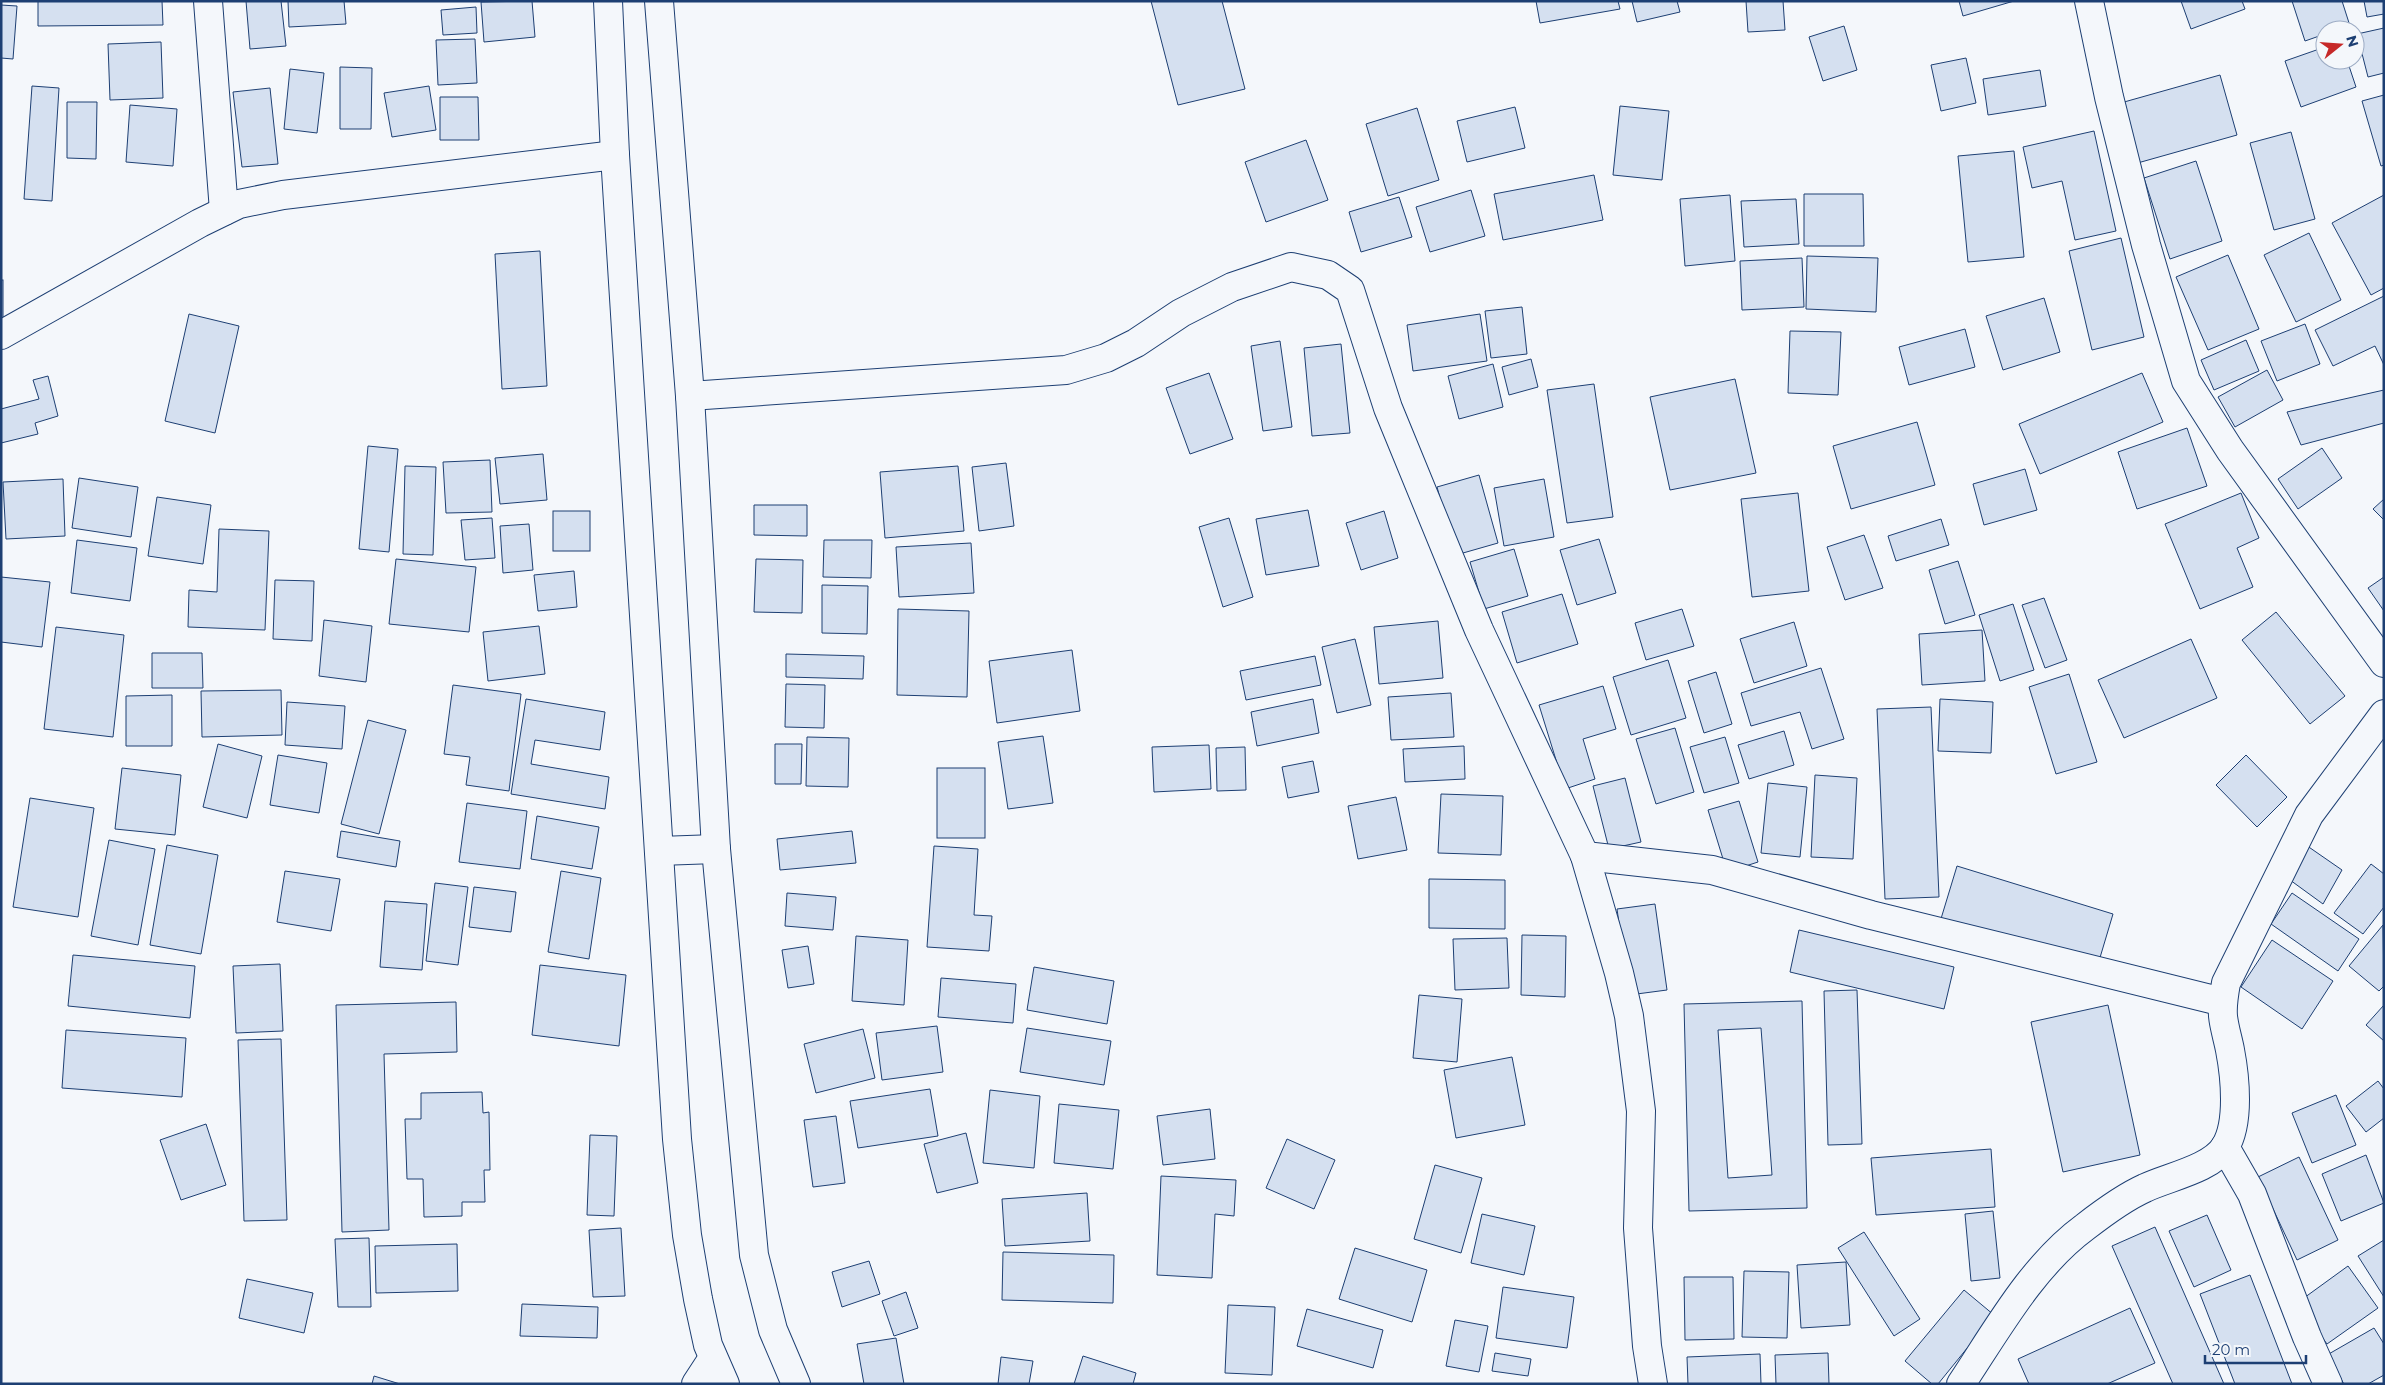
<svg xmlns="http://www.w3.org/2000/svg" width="2385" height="1385" font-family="Montserrat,sans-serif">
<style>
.building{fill:#d5e0f0;stroke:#1d3f73;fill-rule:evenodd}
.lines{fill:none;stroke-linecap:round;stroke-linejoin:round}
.minor-casing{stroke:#1d3f73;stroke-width:30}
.highway-casing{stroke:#1d3f73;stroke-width:30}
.minor{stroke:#f4f7fb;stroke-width:28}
.highway{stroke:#f4f7fb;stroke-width:28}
</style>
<rect width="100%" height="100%" fill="#f4f7fb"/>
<g class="building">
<path d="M38 1H162L163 25 38 26Z"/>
<path d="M246 1H281L286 46 250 49Z"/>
<path d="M288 1H344L346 24 289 27Z"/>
<path d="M532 1 535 37 484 42 481 2Z"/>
<path d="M1151 1H1222L1245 89 1178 105Z"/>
<path d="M1536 1H1618L1620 9 1540 23Z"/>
<path d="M1632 1H1677L1680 12 1637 22Z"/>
<path d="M1746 1H1783L1785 30 1748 32Z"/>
<path d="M1959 1H2014L1963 16Z"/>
<path d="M2181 1H2242L2245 9 2191 29Z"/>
<path d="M2292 1H2342L2350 26 2338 30H2325V34L2305 41Z"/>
<path d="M2364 1H2384V14L2367 17Z"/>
<path d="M1 5 17 6 13 59 1 58Z"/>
<path d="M476 7 477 33 443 35 441 10Z"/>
<path d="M1844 26 1857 70 1823 81 1809 37Z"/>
<path d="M2384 28V73L2368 77 2357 34Z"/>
<path d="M475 39 477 83 438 85 436 40Z"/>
<path d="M161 42 163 98 110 100 108 44Z"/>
<path d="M2325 47V60H2347L2356 87 2301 107 2285 61Z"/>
<path d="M1966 58 1976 103 1941 111 1931 65Z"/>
<path d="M340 67 372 68 371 129H340Z"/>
<path d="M290 69 324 73 317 133 284 129Z"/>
<path d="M2040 70 2046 106 1988 115 1983 79Z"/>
<path d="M2220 75 2237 135 2134 164 2117 104Z"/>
<path d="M32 86 59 88 52 201 24 199Z"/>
<path d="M429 86 436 130 392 137 384 93Z"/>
<path d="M270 88 278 164 242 167 233 92Z"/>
<path d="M2384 95V165L2381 166 2362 101Z"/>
<path d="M440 97H478L479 140H440Z"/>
<path d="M67 102H97L96 159 67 158Z"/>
<path d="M130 105 177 109 173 166 126 162Z"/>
<path d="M1620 106 1669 111 1662 180 1613 175Z"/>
<path d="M1515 107 1525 148 1467 162 1457 121Z"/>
<path d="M1417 108 1439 180 1388 196 1366 124Z"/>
<path d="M2094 131 2116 231 2075 240 2062 181 2032 188 2023 147Z"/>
<path d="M2291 132 2315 219 2274 230 2250 143Z"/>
<path d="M1306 140 1328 200 1266 222 1245 162Z"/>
<path d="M2014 151 2024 257 1968 262 1958 156Z"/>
<path d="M2196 161 2222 241 2170 259 2144 178Z"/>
<path d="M1594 175 1603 220 1503 240 1494 194Z"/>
<path d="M1471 190 1485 236 1430 252 1416 207Z"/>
<path d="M1804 194H1863L1864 246H1804Z"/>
<path d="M1730 195 1735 261 1685 266 1680 199Z"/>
<path d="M2384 195V288L2371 295 2332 223Z"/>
<path d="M1399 197 1412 237 1361 252 1349 212Z"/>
<path d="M1796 199 1799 244 1744 247 1741 201Z"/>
<path d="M2309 233 2341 300 2296 322 2264 255Z"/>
<path d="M2121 238 2144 337 2092 350 2069 251Z"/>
<path d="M540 251 547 386 502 389 495 254Z"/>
<path d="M2228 255 2259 329 2208 350 2176 277Z"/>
<path d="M1807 256 1878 258 1876 312 1806 309Z"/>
<path d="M1802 258 1804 307 1742 310 1740 261Z"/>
<rect x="1" y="280" width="2" height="44"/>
<path d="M2384 296V365L2375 346 2333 366 2315 330Z"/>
<path d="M2044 298 2060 352 2003 370 1986 316Z"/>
<path d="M1522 307 1527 354 1491 358 1485 311Z"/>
<path d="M189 314 239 326 215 433 165 421Z"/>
<path d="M1480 314 1487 361 1413 371 1407 325Z"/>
<path d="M2305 324 2320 364 2277 381 2261 341Z"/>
<path d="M1965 329 1975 367 1909 385 1899 347Z"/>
<path d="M1790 331 1841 332 1838 395 1788 393Z"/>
<path d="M2246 340 2259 371 2214 390 2201 360Z"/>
<path d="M1280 341 1292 427 1263 431 1251 346Z"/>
<path d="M1341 344 1350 433 1312 436 1304 348Z"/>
<path d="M1531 359 1538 387 1509 395 1502 367Z"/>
<path d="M1493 364 1503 407 1459 419 1448 376Z"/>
<path d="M2267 370 2283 400 2235 427 2218 397Z"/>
<path d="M1209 373 1233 439 1190 454 1166 388Z"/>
<path d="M2142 373 2163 422 2040 474 2019 424Z"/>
<path d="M48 376 58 416 35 423 38 434 1 443V409L39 399 33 380Z"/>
<path d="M1735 379 1756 473 1670 490 1650 397Z"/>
<path d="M1594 384 1613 517 1567 523 1547 390Z"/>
<path d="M2384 390V423L2301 445 2287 412Z"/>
<path d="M1917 422 1935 485 1851 509 1833 446Z"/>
<path d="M2187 428 2207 486 2137 509 2118 452Z"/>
<path d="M368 446 398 449 389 552 359 549Z"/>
<path d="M2322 448 2342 478 2298 509 2278 479Z"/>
<path d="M543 454 547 500 500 504 495 458Z"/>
<path d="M490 460 492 512 446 513 443 462Z"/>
<path d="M1006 463 1014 526 979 531 972 467Z"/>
<path d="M405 466 436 467 433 555 403 554Z"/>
<path d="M958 466 964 531 885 538 880 472Z"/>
<path d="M2025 469 2037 510 1984 525 1973 484Z"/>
<path d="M1479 475 1498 543 1456 555 1437 487Z"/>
<path d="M79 478 138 487 131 537 72 528Z"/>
<path d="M63 479 65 536 6 539 3 482Z"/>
<path d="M1544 479 1554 537 1504 546 1494 488Z"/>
<path d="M1798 493 1809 591 1752 597 1741 499Z"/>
<path d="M2241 493 2259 538 2237 548 2253 587 2200 609 2165 524Z"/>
<path d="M157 497 211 505 203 564 148 556Z"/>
<path d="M2384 499V520L2373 509Z"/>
<path d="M754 505H807V536L754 535Z"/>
<path d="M1308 510 1319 566 1266 575 1256 519Z"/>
<rect x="553" y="511" width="37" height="40"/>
<path d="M1384 511 1398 558 1361 570 1346 523Z"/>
<path d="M492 518 495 558 465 560 461 520Z"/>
<path d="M1229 518 1253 597 1223 607 1199 527Z"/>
<path d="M1941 519 1949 545 1896 561 1888 536Z"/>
<path d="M529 524 533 570 503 573 500 526Z"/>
<path d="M219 529 269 531 265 630 188 627 189 590 217 592Z"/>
<path d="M1864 535 1883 588 1845 600 1827 547Z"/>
<path d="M1599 539 1616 593 1577 605 1560 550Z"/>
<path d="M77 540 137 548 130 601 71 593Z"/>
<path d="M824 540H872L871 578 823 577Z"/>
<path d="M971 543 974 593 899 597 896 547Z"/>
<path d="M1514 549 1528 596 1484 609 1470 562Z"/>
<path d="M396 559 476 567 469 632 389 624Z"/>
<path d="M756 559 803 560 802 613 754 612Z"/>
<path d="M1958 561 1975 615 1945 624 1929 570Z"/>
<path d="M574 571 577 607 538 611 534 575Z"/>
<path d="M1 577 50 582 42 647 1 642Z"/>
<path d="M2384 577V611L2368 588Z"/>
<path d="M275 580 314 581 312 641 273 639Z"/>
<path d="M822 585 868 586 867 634 822 633Z"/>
<path d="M1562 594 1578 644 1517 663 1502 612Z"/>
<path d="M2044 598 2067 660 2045 668 2022 605Z"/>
<path d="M2013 604 2034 670 2000 681 1979 615Z"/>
<path d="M898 609 969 611 967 697 897 695Z"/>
<path d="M1682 609 1694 646 1646 660 1635 623Z"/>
<path d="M2276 612 2345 696 2310 724 2242 640Z"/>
<path d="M324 620 372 626 366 682 319 676Z"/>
<path d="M1438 621 1443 678 1379 684 1374 627Z"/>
<path d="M1794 622 1807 666 1754 683 1740 639Z"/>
<path d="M539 626 545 674 488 681 483 632Z"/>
<path d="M56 627 124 635 113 737 44 729Z"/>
<path d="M1982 630 1985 681 1922 685 1919 634Z"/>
<path d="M1355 639 1371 705 1337 713 1322 647Z"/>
<path d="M2191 639 2217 698 2124 738 2098 680Z"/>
<path d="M1072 650 1080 711 997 723 989 661Z"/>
<path d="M152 653H202L203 688H152Z"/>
<path d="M786 654 864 656 863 679 786 677Z"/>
<path d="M1315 656 1321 685 1246 700 1240 671Z"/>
<path d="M1668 660 1686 718 1631 735 1613 677Z"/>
<path d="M1821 668 1844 739 1812 749 1800 712 1751 726 1741 693Z"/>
<path d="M1716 672 1732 724 1704 733 1688 681Z"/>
<path d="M2069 674 2097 762 2056 774 2029 687Z"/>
<path d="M786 684 825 685 824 728 785 727Z"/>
<path d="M453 685 521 694 509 791 466 785 470 757 444 754Z"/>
<path d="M1603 686 1616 729 1583 739 1595 779 1565 789 1539 705Z"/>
<path d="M281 690 282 735 202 737 201 691Z"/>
<path d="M1451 693 1454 737 1391 740 1388 697Z"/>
<path d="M172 695V746H126V696Z"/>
<path d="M526 699 605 712 600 750 535 740 531 764 609 777 605 809 511 794Z"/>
<path d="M1313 699 1319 733 1257 746 1251 712Z"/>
<path d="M1940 699 1993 702 1991 753 1938 751Z"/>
<path d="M287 702 345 706 342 749 285 745Z"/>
<path d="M1931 707 1939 897 1885 899 1877 709Z"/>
<path d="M368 720 406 730 379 834 341 824Z"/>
<path d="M1675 728 1694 792 1656 804 1636 739Z"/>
<path d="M1784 731 1794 765 1749 779 1738 745Z"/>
<path d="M1043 736 1053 803 1008 809 998 742Z"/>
<path d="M807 737 849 738 848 787 806 786Z"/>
<path d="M1725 737 1739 783 1704 793 1690 747Z"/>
<path d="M218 744 262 756 247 818 203 807Z"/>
<path d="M775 744H802L801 784H775Z"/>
<path d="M1209 745 1211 789 1154 792 1152 747Z"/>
<path d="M1464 746 1465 779 1405 782 1403 749Z"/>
<path d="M1245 747 1246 790 1217 791 1216 748Z"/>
<path d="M278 755 327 763 319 813 270 805Z"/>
<path d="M2246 755 2287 797 2257 827 2216 785Z"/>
<path d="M1313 761 1319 792 1288 798 1282 767Z"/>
<path d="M122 768 181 775 175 835 115 829Z"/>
<rect x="937" y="768" width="48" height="70"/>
<path d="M1815 775 1857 778 1853 859 1811 857Z"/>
<path d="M1625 778 1641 842 1609 849 1593 786Z"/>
<path d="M1768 783 1807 787 1800 857 1761 853Z"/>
<path d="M1441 794 1503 796 1501 855 1438 853Z"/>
<path d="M1396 797 1407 850 1358 859 1348 806Z"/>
<path d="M30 798 94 808 78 917 13 907Z"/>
<path d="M1739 801 1758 862 1727 872 1708 810Z"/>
<path d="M467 803 527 811 520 869 459 862Z"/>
<path d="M537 816 599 827 592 869 531 859Z"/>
<path d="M341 831 400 841 396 867 337 857Z"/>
<path d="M852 831 856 863 780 870 777 839Z"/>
<path d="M109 840 155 849 138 945 91 936Z"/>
<path d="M2303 843 2342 870 2323 904 2290 880Z"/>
<path d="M167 845 218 855 201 954 150 945Z"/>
<path d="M934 846 978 849 974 915 992 916 989 951 927 947Z"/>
<path d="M2371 864 2384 874V907L2363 934 2334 913Z"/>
<path d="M1957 866 2113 914 2096 971 1940 922Z"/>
<path d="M285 871 340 879 331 931 277 922Z"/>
<path d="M561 871 601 878 589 959 548 952Z"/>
<path d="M1429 879 1505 880V929L1429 928Z"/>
<path d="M435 883 468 887 458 965 426 961Z"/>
<path d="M474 887 516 892 511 932 469 927Z"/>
<path d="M787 893 836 897 833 930 785 926Z"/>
<path d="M2292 893 2359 939 2338 971 2271 924Z"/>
<path d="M385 901 427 904 422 970 380 967Z"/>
<path d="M1655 904 1667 990 1629 995 1617 909Z"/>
<path d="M2383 925 2384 986 2379 991 2349 966Z"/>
<path d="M1799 930 1954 967 1944 1009 1790 972Z"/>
<path d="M1522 935 1566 936 1565 997 1521 995Z"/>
<path d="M856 936 908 940 904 1005 852 1001Z"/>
<path d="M1507 938 1509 988 1455 990 1453 939Z"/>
<path d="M2272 940 2333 981 2302 1029 2241 987Z"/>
<path d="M808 946 814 984 788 988 782 950Z"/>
<path d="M73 955 195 966 190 1018 68 1006Z"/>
<path d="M280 964 283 1031 236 1033 233 966Z"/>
<path d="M540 965 626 975 619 1046 532 1035Z"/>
<path d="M1034 967 1114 981 1107 1024 1027 1010Z"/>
<path d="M941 978 1016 984 1013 1023 938 1017Z"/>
<path d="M1857 990 1862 1144 1828 1145 1824 991Z"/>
<path d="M1419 995 1462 999 1457 1062 1413 1058Z"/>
<path d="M1802 1001 1807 1208 1689 1211 1684 1004ZM1761 1028 1772 1175 1728 1178 1718 1030Z"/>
<path d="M456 1002 457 1052 384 1054 389 1230 342 1232 336 1005Z"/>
<path d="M2108 1005 2140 1155 2063 1172 2031 1022Z"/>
<path d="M2384 1005V1041L2366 1025Z"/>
<path d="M937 1026 943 1072 882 1080 876 1033Z"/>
<path d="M1027 1028 1111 1041 1104 1085 1020 1072Z"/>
<path d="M863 1029 875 1078 816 1093 804 1044Z"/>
<path d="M66 1030 186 1038 182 1097 62 1088Z"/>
<path d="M281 1039 287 1220 244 1221 238 1040Z"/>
<path d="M1512 1057 1525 1125 1456 1138 1444 1070Z"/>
<path d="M2378 1081 2384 1089V1118L2366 1132 2346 1106Z"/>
<path d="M930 1089 938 1136 858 1148 850 1101Z"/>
<path d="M990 1090 1040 1096 1034 1168 983 1163Z"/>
<path d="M482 1092 483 1113 489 1112 490 1170H484L485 1202H462V1216L424 1217 423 1179H407L405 1119H421V1093Z"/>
<path d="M2336 1095 2356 1145 2312 1163 2292 1113Z"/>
<path d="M1059 1104 1119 1110 1113 1169 1054 1163Z"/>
<path d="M1210 1109 1215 1159 1163 1165 1157 1116Z"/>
<path d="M836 1116 845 1183 813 1187 804 1120Z"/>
<path d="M206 1124 226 1185 181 1200 160 1140Z"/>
<path d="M966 1133 978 1183 937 1193 924 1144Z"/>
<path d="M590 1135 617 1136 614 1216 587 1215Z"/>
<path d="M1287 1139 1335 1160 1314 1209 1266 1188Z"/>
<path d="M1991 1149 1995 1207 1876 1215 1871 1158Z"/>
<path d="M2366 1155 2384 1203 2341 1221 2322 1174Z"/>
<path d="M2299 1157 2338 1240 2297 1260 2258 1177Z"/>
<path d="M1435 1165 1482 1178 1461 1253 1414 1239Z"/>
<path d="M1161 1176 1236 1180 1234 1216 1215 1214 1212 1278 1157 1275Z"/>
<path d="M1087 1193 1090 1241 1005 1246 1002 1199Z"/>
<path d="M1993 1211 2000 1278 1971 1281 1965 1214Z"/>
<path d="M1482 1214 1535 1226 1524 1275 1471 1263Z"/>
<path d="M2207 1215 2231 1270 2194 1287 2169 1231Z"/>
<path d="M2155 1227 2224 1384H2173L2112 1246Z"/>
<path d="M621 1228 625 1296 593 1297 589 1230Z"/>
<path d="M1864 1232 1920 1319 1894 1336 1838 1248Z"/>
<path d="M369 1238 371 1307H338L335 1239Z"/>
<path d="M2384 1240V1297L2358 1256Z"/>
<path d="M457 1244 458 1291 376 1293 375 1246Z"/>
<path d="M1355 1248 1427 1270 1412 1322 1339 1299Z"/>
<path d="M1003 1252 1114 1255 1113 1303 1002 1300Z"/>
<path d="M869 1261 880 1294 842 1307 832 1272Z"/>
<path d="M1846 1262 1850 1325 1801 1328 1797 1265Z"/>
<path d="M2348 1266 2378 1308 2327 1344 2297 1303Z"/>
<path d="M1744 1271 1789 1272 1787 1338 1742 1337Z"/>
<path d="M2250 1275 2292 1384H2235L2200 1294Z"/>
<path d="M1684 1277H1733L1734 1339 1685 1340Z"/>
<path d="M247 1279 313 1293 304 1333 239 1318Z"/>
<path d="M1503 1287 1574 1297 1567 1348 1496 1338Z"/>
<path d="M1964 1290 1994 1315 1938 1384H1932L1905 1361Z"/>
<path d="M906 1292 918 1328 894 1336 882 1301Z"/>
<path d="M522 1304 598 1307 597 1338 520 1336Z"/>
<path d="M1228 1305 1275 1307 1272 1375 1225 1373Z"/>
<path d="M2130 1308 2155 1363 2107 1384H2029L2018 1359Z"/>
<path d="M1307 1309 1383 1330 1373 1368 1297 1346Z"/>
<path d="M1455 1320 1488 1326 1479 1372 1446 1366Z"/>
<path d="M2374 1328 2384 1344V1375L2368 1384H2344L2327 1355Z"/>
<path d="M896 1338 904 1384H864L857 1344Z"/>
<path d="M1495 1353 1531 1359 1528 1376 1492 1371Z"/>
<path d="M1828 1353 1829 1384H1776L1775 1355Z"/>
<path d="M1760 1354 1761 1384H1688L1687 1357Z"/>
<path d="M1083 1356 1136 1373 1133 1384H1074Z"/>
<path d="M1001 1357 1033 1361 1029 1384H998Z"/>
<path d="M374 1376 400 1384H372Z"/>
</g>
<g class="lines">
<g class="minor-casing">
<g id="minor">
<path d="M208 1 224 211"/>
<path d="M2089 1 2109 97 2146 245 2186 381 2230 450 2384 663"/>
<path d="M1 335 200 223 239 204 283 195 615 155"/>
<path d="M690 396 1066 370 1106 358 1136 343 1181 313 1232 287 1291 267 1328 275 1350 290 1388 408 1479 630 1585 856 1619 973 1629 1016 1641 1111 1638 1228 1647 1346 1653 1384"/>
<path d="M1585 856 1712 870 1871 915 2223 1002"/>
<path d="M2225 1147 2252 1194 2307 1337 2328 1384"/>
<path d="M696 1384 713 1358"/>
<path d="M1961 1384C1997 1330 2032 1266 2085 1227 2103 1213 2125 1197 2145 1188 2168 1177 2211 1169 2225 1147 2240 1123 2235 1076 2230 1050 2228 1039 2224 1027 2223 1016 2222 1005 2224 994 2226 983L2309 815 2384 714"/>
</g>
</g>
<g class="highway-casing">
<g id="highway">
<path d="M608 1 615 155 677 1139 687 1235 698 1299 708 1345 725 1384"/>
<path d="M659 1 690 396 716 849 754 1255 773 1330 796 1384"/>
<path d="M659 851 716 849"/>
</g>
</g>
<use href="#minor" class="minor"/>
<use href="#highway" class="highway"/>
</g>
<rect width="2385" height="1385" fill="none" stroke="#1d3f73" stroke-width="5"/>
<g transform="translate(2340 45) rotate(73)"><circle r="24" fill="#f4f7fb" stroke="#9eadc5"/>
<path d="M0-4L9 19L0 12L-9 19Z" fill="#c62828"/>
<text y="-8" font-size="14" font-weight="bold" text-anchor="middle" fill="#1d3f73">N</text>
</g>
<path d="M2205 1355v8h101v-8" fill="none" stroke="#1d3f73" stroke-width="2.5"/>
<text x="2212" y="1355" font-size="15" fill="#1d3f73" stroke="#f4f7fb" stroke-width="4" paint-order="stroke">20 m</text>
</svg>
